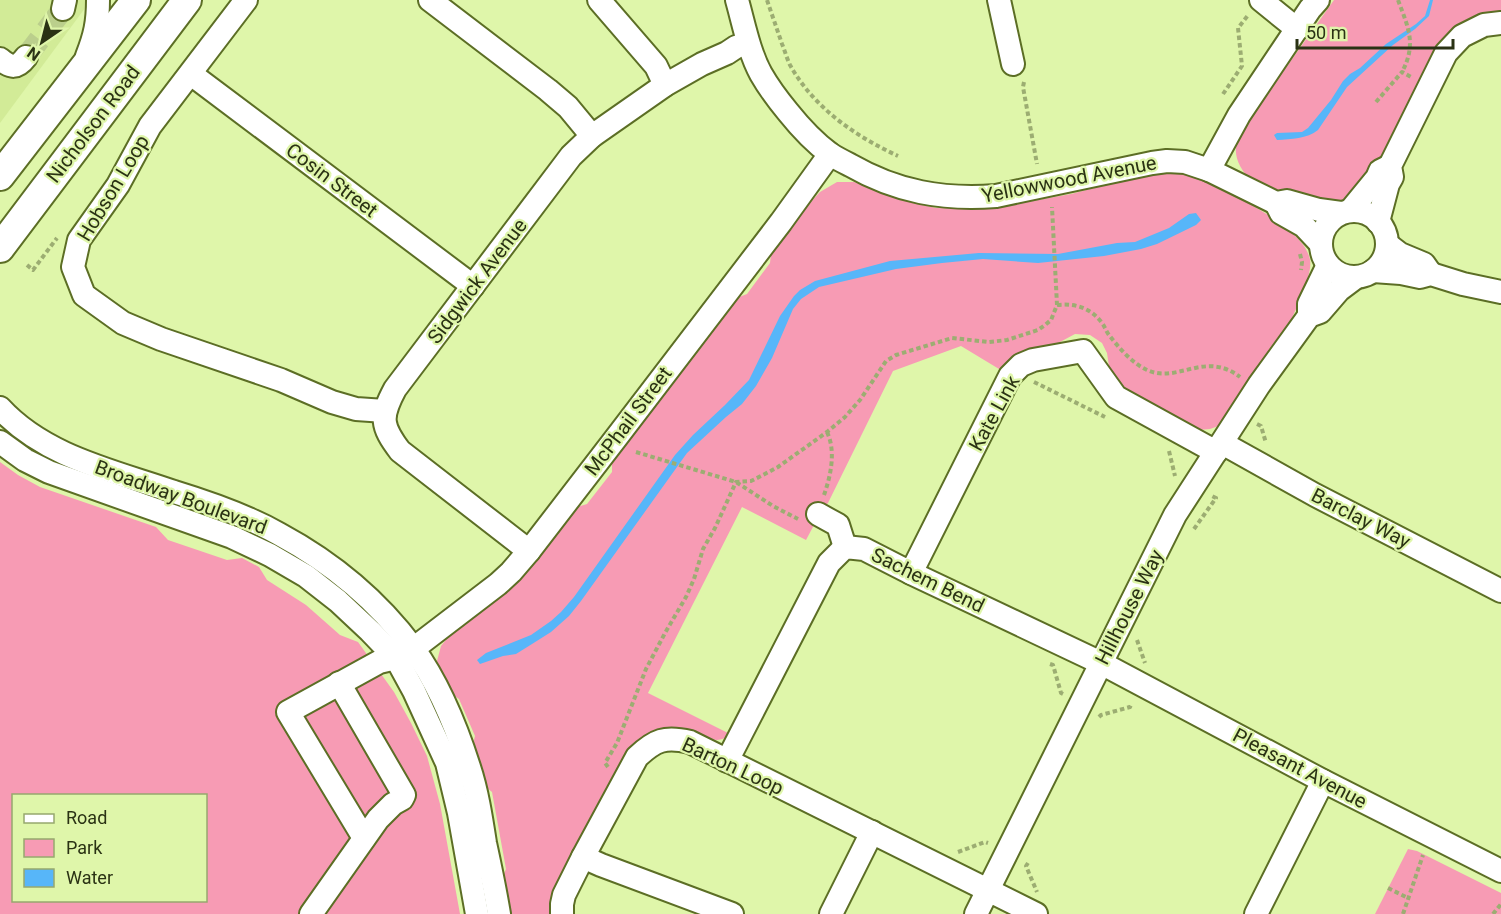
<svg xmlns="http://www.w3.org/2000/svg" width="1501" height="914" font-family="Roboto,sans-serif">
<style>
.built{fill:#d2eb97}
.green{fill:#f79bb4;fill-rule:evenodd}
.water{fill:#57b6f9}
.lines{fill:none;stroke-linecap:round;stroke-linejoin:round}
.minor-tunnel{stroke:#bbcf8c;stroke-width:22;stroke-dasharray:22 11;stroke-linecap:butt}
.minor-casing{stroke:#5c6e25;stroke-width:26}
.major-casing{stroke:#5c6e25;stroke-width:32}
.path{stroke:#9cad72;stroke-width:4;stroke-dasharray:4.5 3;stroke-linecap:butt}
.minor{stroke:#fff;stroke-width:22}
.major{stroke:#fff;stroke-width:28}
.labels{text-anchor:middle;stroke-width:4.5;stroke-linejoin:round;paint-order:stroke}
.street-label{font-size:20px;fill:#2a3214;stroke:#dff6aa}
</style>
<rect width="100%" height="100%" fill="#dff6aa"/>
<path class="built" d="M0 0H91L0 123Z"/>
<g class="green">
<path d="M1334 0H1501V16L1468 23 1384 157 1343 204 1315 205 1253 183C1234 163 1230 148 1245 125Z"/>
<path d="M1173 171C1205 178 1232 192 1260 210 1276 220 1303 237 1309 256 1313 267 1307 280 1303 291 1286 341 1254 381 1224 424L1210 429 1198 430 1123 394 1110 373 1107 353 1102 343 1090 335 1075 334 1060 342 1055 351 1004 372 961 346 893 371 828 503 823 508 806 540 742 507 648 693 730 734C716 749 698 731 682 729 668 727 653 730 641 738 635 742 630 749 625 755L554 897 552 914H507L501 881 506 869 492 792 482 784 472 748 475 736 459 699 450 693 439 675 437 661 441 646 449 636 502 594 574 508 587 504 612 472V458L734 299 747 294 770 263 771 254 773 248 796 218 820 192 837 182H854L879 192 913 203 936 208 988 209 1071 194 1152 173Z"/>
<path d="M0 462 18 475 40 487 156 527 168 540 227 560 242 558 259 567 267 580 306 605 340 635 358 642 394 692 411 723 427 756 440 804 460 914H0ZM14 796H206V900H14Z"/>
<path d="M1408 849 1417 851 1501 893V914H1375Z"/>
</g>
<g class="water">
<path d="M1430 0H1433L1429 16 1415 29 1393 45 1347 87 1318 130C1307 139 1291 139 1277 140L1274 135 1277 133 1302 132 1308 128 1331 100 1343 81 1350 74 1360 68 1386 44 1416 24 1425 16Z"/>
<path d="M1196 213 1201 220 1196 225 1157 244 1141 249 1104 256 1038 263 983 259 942 263 896 269 819 287 801 299 793 309 772 358 756 386 742 404 726 417 687 453 581 601 569 616 551 632 532 644 516 654 503 656 480 664 477 660 486 653 531 635 551 621 561 612 574 597 675 455 693 435 725 405 749 380 780 316 794 296 800 290 815 281 890 261 979 253 1058 254 1117 243 1135 242 1169 228 1189 214Z"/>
</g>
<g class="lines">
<path class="minor-tunnel" d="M26 57 63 9"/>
<g class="minor-casing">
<g id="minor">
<path d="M246 0 150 126 118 185 79 240 73 267 84 295 123 323 161 339 281 380 332 402 356 409 385 411"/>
<path d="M430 0 548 90 568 107 592 136"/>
<path d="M599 0 656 66 665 85"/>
<path d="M737 0C744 25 749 52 761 74 769 88 778 100 788 112 800 127 814 142 830 154 836 158 844 162 850 165 897 192 943 200 996 196L1152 163 1167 161 1185 162 1209 170 1276 203 1287 201 1319 210 1341 213"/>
<path d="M999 0 1013 64"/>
<path d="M1261 0 1297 29"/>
<path d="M63 9 65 0"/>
<path d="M87 56C95 36 98 22 98 0"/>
<path d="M0 59C11 68 17 69 26 57"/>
<path d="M191 74 473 286"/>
<path d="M1209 170 1239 115 1310 9 1318 0"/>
<path d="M1276 203 1281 213 1304 226 1320 243"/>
<circle cx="1354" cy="244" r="33"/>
<path d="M1350 211 1377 178 1380 171 1390 166"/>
<path d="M1378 222 1388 184 1392 177 1390 166 1446 53 1462 36 1484 25 1501 23"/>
<path d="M1387 244 1400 254 1424 264 1431 274"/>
<path d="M1373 271 1401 273 1420 277 1431 274 1463 284 1501 292"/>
<path d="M1309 316V304L1328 265"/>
<path d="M0 408C45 457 114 471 174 492 210 503 247 516 279 534 331 562 378 601 413 648 439 684 456 726 469 767 477 791 481 817 485 843 490 866 495 890 499 914"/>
<path d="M0 442 25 460 49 472 232 537 270 555 306 576 338 601 370 631 396 658 414 691 447 763 459 813 477 914"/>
<path d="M1222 443 1315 495 1501 591"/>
<path d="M818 514 838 525 845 547"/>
<path d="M529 551 400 451C381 426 380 417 395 389L571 156 592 136 665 85 702 64 727 53 736 47 748 43"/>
<path d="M911 573 1010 376 1021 365 1033 360 1083 351 1116 397 1216 452"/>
<path d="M727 761 829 563 845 547 864 549 911 573 1101 663 1323 781 1501 871"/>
<path d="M364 838 288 712 379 662 396 658 413 649 498 584 511 572 529 551 616 438 781 222 830 154"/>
<path d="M583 857 601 865 732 914"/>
<path d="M311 914 378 819 393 804 402 799 404 795 339 683"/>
<path d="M562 914V904L564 895 583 857 637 757C655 740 665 736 690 742L1036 914"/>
<path d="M831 914 872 832"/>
<path d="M976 914 1175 515 1259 385 1309 316 1320 312 1339 290 1355 278"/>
<path d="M1256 914 1323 781"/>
</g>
</g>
<g class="major-casing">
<g id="major">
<path d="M0 176 136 0"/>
<path d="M0 248 187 0"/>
</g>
</g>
<g class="path">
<path d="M767 0C772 15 777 29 782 44 785 51 787 59 790 65 814 108 855 136 898 156"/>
<path d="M1398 0C1408 27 1417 44 1402 72"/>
<path d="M1024 82 1023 87 1037 164"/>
<path d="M1223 94 1242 66 1238 28 1249 14"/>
<path d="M1376 102 1402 72 1411 77"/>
<path d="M1300 254 1302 262 1301 270"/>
<path d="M27 265 33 270 57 238"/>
<path d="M1057 305C1075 303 1091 308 1102 323 1105 327 1106 331 1109 335 1119 348 1132 363 1147 370 1178 384 1205 350 1240 377"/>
<path d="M1034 382 1105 417"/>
<path d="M1257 424 1261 426 1266 443"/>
<path d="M1169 451 1175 476"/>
<path d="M636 452 736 482 773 506 798 519"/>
<path d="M824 495C831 475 836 451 827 432"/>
<path d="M1194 529 1216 498 1210 495"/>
<path d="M1137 640 1145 663"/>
<path d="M1050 664 1053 665 1061 693 1063 694"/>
<path d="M1099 717 1101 715 1130 707 1132 703"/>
<path d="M608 767 605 763 617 743 646 669 665 633 686 597 694 579 703 549 715 528 736 482 751 481 763 475 778 467 827 432 845 417 860 400 886 361 896 355 952 338 989 342 1007 340 1038 330 1045 325 1051 320 1057 305 1052 207"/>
<path d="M958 852 985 842 988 843"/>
<path d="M1028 863 1026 866 1037 892"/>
<path d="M1388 888 1408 898"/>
<path d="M1403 914 1423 855"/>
<path d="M1493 914 1501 904"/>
</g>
<use href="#minor" class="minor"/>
<use href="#major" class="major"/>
</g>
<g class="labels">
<g class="street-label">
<text transform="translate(93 124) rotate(-53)" y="7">Nicholson Road</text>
<text transform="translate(1069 179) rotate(-11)" y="7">Yellowwood Avenue</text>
<text transform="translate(332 180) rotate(37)" y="7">Cosin Street</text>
<text transform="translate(113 188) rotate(-59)" y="7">Hobson Loop</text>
<text transform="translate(477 281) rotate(-53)" y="7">Sidgwick Avenue</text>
<text transform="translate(994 413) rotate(-61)" y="7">Kate Link</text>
<text transform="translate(628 421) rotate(-53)" y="7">McPhail Street</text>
<text transform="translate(181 497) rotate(20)" y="7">Broadway Boulevard</text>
<text transform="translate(1361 518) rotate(27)" y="7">Barclay Way</text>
<text transform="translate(928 580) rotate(26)" y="7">Sachem Bend</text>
<text transform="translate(1129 607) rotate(-63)" y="7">Hillhouse Way</text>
<text transform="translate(733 766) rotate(25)" y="7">Barton Loop</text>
<text transform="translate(1300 768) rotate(28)" y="7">Pleasant Avenue</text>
</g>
</g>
<rect x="12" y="794" width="195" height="108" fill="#dff6aa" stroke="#97a86e" stroke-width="1.5"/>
<rect x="24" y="814" width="30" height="9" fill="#ffffff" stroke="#97a86e" stroke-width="1.5"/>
<text x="66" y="824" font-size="18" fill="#2a3214">Road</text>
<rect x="24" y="839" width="30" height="18" fill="#f79bb4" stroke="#97a86e" stroke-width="1.5"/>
<text x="66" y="854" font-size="18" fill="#2a3214">Park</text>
<rect x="24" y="869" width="30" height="18" fill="#57b6f9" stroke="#97a86e" stroke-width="1.5"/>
<text x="66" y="884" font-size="18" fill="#2a3214">Water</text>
<g transform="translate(42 42) rotate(215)" stroke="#dff6aa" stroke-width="4.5" paint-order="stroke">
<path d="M0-4.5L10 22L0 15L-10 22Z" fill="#2a3214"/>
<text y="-9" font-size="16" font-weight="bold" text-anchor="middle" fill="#2a3214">N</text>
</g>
<path d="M1297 39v9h156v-9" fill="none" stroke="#2a3214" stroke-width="3"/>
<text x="1306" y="39" font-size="18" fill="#2a3214" stroke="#dff6aa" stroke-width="4.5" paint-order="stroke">50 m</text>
</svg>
